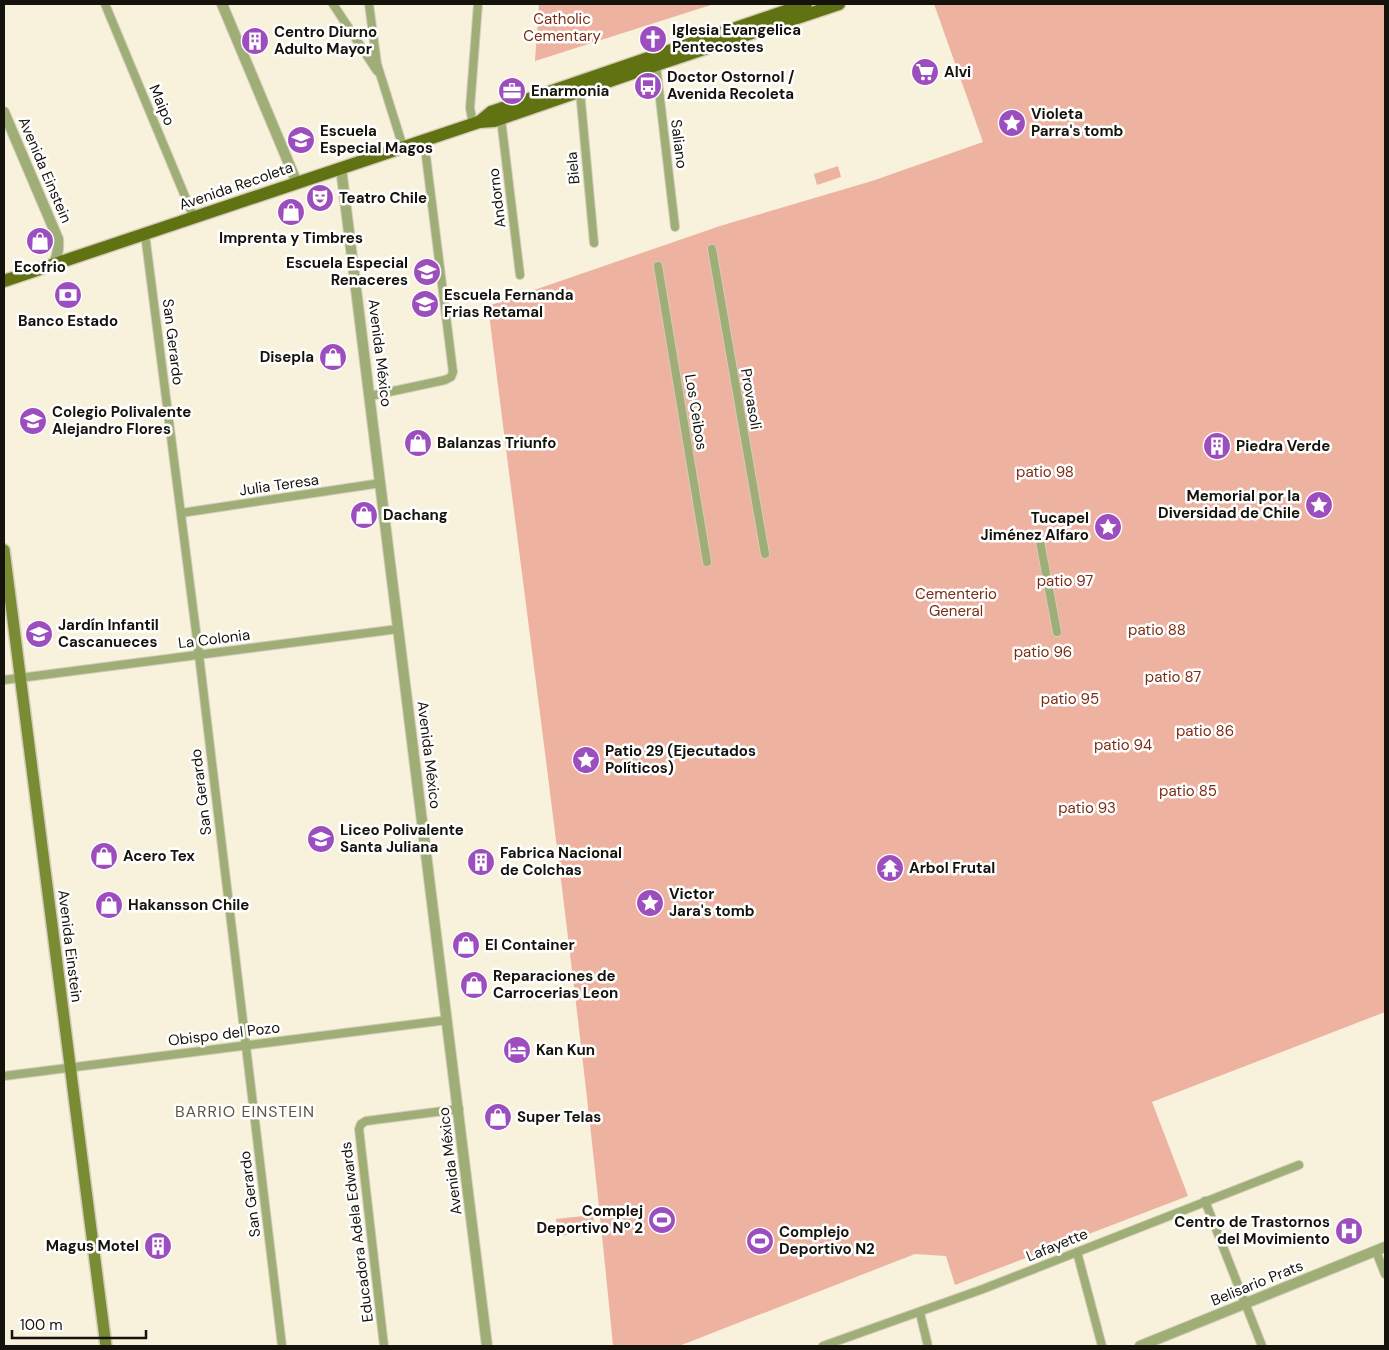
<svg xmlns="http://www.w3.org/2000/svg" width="1389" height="1350" font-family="'DM Sans',sans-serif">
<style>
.green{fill:#edb2a0}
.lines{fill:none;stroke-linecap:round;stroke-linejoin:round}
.minor-casing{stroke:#d4cdba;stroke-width:10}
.tertiary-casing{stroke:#d4cdba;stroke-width:12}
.secondary-casing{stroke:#d4cdba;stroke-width:14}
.primary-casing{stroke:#d4cdba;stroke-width:15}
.minor{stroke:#9fae77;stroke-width:8}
.tertiary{stroke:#9fae77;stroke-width:10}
.secondary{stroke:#798c33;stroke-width:11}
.primary{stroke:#607212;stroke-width:12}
.labels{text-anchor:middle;stroke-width:5;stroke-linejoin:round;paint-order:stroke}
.park-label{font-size:15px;fill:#7a2d15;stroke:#fff}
.poi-label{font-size:15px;font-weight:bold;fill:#15130b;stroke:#fff;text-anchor:start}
.street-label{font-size:15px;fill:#15130b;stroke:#fff}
.neighbourhood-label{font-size:16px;letter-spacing:1px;fill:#5d5744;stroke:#fff}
</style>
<rect width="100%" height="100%" fill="#f8f1db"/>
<g class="green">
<path d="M539 4H714L535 61Z"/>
<path d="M934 4H1385V1012L1152 1102 1188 1196 955 1285 946 1256 915 1254 679 1346H613C580 998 531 653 488 306L720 226 872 181 983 142Z"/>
<path d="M838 166 841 177 817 185 814 174Z"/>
<path d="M593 1215 595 1232 558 1236 556 1219Z"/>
</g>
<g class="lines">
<g class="minor-casing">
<g id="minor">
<path d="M105 4 194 218"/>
<path d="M333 4 377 71"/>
<path d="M369 4 377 64 403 147"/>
<path d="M656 65 675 227"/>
<path d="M580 91 594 243"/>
<path d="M501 119 520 275"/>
<path d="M473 124 470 108 478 4"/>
<path d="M145 234 199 655 282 1346"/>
<path d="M712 249 765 554"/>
<path d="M658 266 707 562"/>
<path d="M370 396 445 380 451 377 453 372 424 140"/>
<path d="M181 513 381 483"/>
<path d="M1039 536 1057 632"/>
<path d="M4 680 398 629"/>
<path d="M4 1076 447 1020"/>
<path d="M1205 1201 1262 1346"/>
<path d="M1376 1251 1385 1274"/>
<path d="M1077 1252 1102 1346"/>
<path d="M920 1313 928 1346"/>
<path d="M384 1346 359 1129 361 1124 366 1121 459 1109"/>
<path d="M823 1346 983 1289 1299 1165"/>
</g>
</g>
<g class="tertiary-casing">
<g id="tertiary">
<path d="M222 4 297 183"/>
<path d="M4 112 58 239C59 249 58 256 53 265"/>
<path d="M341 168 487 1346"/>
<path d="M1140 1346 1385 1247"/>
</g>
</g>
<g class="secondary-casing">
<path id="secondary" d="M4 550 106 1346"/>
</g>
<g class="primary-casing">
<g id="primary">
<path d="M479 122 491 112 806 4"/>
<path d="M4 281 479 122 494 121 656 65 839 4"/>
</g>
</g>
<use href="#minor" class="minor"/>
<use href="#tertiary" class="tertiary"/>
<use href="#secondary" class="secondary"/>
<use href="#primary" class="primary"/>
</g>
<defs>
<g id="church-disc" transform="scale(1.4375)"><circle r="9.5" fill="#9d4ebe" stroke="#fff"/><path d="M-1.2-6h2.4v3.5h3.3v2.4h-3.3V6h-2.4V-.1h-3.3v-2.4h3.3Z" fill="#fff"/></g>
<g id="building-disc" transform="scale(1.4375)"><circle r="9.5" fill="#9d4ebe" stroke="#fff"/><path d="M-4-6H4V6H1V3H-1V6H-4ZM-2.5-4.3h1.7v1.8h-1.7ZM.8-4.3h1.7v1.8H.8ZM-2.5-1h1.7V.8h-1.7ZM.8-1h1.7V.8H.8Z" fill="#fff"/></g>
<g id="supermarket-disc" transform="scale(1.4375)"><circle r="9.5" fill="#9d4ebe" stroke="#fff"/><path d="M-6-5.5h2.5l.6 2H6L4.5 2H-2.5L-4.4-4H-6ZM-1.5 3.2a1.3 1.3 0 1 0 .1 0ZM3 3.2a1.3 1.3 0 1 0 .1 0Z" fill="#fff"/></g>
<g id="bus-disc" transform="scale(1.4375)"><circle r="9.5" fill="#9d4ebe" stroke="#fff"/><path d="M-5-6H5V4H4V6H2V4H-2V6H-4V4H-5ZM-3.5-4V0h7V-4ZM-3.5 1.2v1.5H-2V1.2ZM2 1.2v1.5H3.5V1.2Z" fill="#fff"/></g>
<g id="office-disc" transform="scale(1.4375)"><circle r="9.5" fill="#9d4ebe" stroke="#fff"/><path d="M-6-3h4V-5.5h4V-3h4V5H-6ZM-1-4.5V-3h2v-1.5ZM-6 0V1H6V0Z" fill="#fff"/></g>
<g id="sight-disc" transform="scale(1.4375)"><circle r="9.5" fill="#9d4ebe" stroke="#fff"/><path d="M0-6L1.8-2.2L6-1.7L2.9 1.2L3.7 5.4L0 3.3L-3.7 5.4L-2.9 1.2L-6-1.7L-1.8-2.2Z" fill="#fff"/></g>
<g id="school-disc" transform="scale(1.4375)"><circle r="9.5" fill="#9d4ebe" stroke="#fff"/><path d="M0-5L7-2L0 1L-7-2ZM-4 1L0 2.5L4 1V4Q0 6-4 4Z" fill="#fff"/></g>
<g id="theatre-disc" transform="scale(1.4375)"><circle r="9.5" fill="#9d4ebe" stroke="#fff"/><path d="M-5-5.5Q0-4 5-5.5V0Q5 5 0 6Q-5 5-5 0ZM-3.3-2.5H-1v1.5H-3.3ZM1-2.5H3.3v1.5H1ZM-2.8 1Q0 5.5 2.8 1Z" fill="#fff"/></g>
<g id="shop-disc" transform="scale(1.4375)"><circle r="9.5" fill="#9d4ebe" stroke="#fff"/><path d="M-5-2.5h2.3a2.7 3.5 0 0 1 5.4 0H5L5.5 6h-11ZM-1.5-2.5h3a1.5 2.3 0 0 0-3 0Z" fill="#fff"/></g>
<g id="bank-disc" transform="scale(1.4375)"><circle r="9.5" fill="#9d4ebe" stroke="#fff"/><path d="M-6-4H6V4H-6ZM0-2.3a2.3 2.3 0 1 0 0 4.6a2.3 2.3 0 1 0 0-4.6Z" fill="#fff"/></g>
<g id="temple-disc" transform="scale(1.4375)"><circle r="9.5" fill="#9d4ebe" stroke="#fff"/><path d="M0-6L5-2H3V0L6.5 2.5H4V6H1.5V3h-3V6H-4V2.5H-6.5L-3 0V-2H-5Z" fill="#fff"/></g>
<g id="hotel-disc" transform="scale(1.4375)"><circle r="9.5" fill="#9d4ebe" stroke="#fff"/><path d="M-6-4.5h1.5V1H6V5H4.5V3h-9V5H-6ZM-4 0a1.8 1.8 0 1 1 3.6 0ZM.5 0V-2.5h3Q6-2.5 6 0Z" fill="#fff"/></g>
<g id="stadium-disc" transform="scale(1.4375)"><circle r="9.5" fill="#9d4ebe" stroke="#fff"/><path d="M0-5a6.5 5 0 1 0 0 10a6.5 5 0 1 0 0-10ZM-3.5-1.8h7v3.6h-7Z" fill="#fff"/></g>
<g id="hospital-disc" transform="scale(1.4375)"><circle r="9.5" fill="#9d4ebe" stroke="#fff"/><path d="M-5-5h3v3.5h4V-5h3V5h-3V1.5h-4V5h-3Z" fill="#fff"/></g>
</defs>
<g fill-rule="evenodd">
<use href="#church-disc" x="653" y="39"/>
<use href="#building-disc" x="255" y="41"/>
<use href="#supermarket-disc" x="925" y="72"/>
<use href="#bus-disc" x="648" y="86"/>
<use href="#office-disc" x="512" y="91"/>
<use href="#sight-disc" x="1012" y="123"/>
<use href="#school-disc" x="301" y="140"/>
<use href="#theatre-disc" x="320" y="198"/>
<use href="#shop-disc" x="291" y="212"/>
<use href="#shop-disc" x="40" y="241"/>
<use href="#school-disc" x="427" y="272"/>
<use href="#bank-disc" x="68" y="295"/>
<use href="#school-disc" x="425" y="304"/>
<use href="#shop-disc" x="333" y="357"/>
<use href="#school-disc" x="33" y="421"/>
<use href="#shop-disc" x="418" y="443"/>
<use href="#building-disc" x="1217" y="446"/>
<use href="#sight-disc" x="1319" y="505"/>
<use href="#shop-disc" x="364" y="515"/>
<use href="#sight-disc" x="1108" y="527"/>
<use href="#school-disc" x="39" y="634"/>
<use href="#sight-disc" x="586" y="760"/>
<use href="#school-disc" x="321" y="839"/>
<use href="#shop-disc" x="104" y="856"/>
<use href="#building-disc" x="481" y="862"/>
<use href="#temple-disc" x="890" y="868"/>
<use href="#sight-disc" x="650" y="903"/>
<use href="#shop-disc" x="109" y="905"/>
<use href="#shop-disc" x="466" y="945"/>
<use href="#shop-disc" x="474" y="985"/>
<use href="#hotel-disc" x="517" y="1050"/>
<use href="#shop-disc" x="498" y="1117"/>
<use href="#stadium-disc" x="662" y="1220"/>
<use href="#hospital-disc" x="1349" y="1231"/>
<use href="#stadium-disc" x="760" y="1241"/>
<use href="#building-disc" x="158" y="1246"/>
</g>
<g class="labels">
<g class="park-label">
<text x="562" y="24">Catholic<tspan x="562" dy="17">Cementary</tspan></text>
<text x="1045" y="477">patio 98</text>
<text x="1065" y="586">patio 97</text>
<text x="956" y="599">Cementerio<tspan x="956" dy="17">General</tspan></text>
<text x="1157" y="635">patio 88</text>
<text x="1043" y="657">patio 96</text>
<text x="1173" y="682">patio 87</text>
<text x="1070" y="704">patio 95</text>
<text x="1205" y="736">patio 86</text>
<text x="1123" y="750">patio 94</text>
<text x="1188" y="796">patio 85</text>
<text x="1087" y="813">patio 93</text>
</g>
<g class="poi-label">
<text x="672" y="35">Iglesia Evangelica<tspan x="672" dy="17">Pentecostes</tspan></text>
<text x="274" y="37">Centro Diurno<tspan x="274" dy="17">Adulto Mayor</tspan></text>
<text x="944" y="77">Alvi</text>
<text x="667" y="82">Doctor Ostornol /<tspan x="667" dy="17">Avenida Recoleta</tspan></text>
<text x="531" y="96">Enarmonia</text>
<text x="1031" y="119">Violeta<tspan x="1031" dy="17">Parra's tomb</tspan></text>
<text x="320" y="136">Escuela<tspan x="320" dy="17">Especial Magos</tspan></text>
<text x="339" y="203">Teatro Chile</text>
<text x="291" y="243" text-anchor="middle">Imprenta y Timbres</text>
<text x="408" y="268" text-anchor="end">Escuela Especial<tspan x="408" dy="17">Renaceres</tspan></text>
<text x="40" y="272" text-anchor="middle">Ecofrio</text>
<text x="444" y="300">Escuela Fernanda<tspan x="444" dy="17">Frias Retamal</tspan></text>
<text x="68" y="326" text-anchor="middle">Banco Estado</text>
<text x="314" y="362" text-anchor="end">Disepla</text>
<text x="52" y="417">Colegio Polivalente<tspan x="52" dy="17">Alejandro Flores</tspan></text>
<text x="437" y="448">Balanzas Triunfo</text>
<text x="1236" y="451">Piedra Verde</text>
<text x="1300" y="501" text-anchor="end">Memorial por la<tspan x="1300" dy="17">Diversidad de Chile</tspan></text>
<text x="383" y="520">Dachang</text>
<text x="1089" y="523" text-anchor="end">Tucapel<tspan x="1089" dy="17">Jiménez Alfaro</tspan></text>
<text x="58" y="630">Jardín Infantil<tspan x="58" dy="17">Cascanueces</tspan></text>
<text x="605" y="756">Patio 29 (Ejecutados<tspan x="605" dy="17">Políticos)</tspan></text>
<text x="340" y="835">Liceo Polivalente<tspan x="340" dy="17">Santa Juliana</tspan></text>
<text x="500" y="858">Fabrica Nacional<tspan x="500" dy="17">de Colchas</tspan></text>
<text x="123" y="861">Acero Tex</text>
<text x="909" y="873">Arbol Frutal</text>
<text x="669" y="899">Victor<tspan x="669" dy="17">Jara's tomb</tspan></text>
<text x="128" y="910">Hakansson Chile</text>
<text x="485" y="950">El Container</text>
<text x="493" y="981">Reparaciones de<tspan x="493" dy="17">Carrocerias Leon</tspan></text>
<text x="536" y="1055">Kan Kun</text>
<text x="517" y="1122">Super Telas</text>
<text x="643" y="1216" text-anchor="end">Complej<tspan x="643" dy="17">Deportivo Nº 2</tspan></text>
<text x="1330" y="1227" text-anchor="end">Centro de Trastornos<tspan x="1330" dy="17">del Movimiento</tspan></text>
<text x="779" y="1237">Complejo<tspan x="779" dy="17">Deportivo N2</tspan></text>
<text x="139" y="1251" text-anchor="end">Magus Motel</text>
</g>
<g class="street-label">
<text transform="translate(162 105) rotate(67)" y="5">Maipo</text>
<text transform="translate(679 144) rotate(83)" y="5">Saliano</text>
<text transform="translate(573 168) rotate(-95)" y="5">Biela</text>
<text transform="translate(45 170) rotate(67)" y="5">Avenida Einstein</text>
<text transform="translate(236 186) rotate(-19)" y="5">Avenida Recoleta</text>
<text transform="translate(497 198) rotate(-97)" y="5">Andorno</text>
<text transform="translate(173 342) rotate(83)" y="5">San Gerardo</text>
<text transform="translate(380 353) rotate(83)" y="5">Avenida México</text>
<text transform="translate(751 399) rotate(80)" y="5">Provasoli</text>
<text transform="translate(696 412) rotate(81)" y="5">Los Ceibos</text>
<text transform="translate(279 485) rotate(-8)" y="5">Julia Teresa</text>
<text transform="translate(214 639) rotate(-7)" y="5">La Colonia</text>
<text transform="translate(429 755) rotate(83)" y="5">Avenida México</text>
<text transform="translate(201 792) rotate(-97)" y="5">San Gerardo</text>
<text transform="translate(70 946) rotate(83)" y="5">Avenida Einstein</text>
<text transform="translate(224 1034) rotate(-7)" y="5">Obispo del Pozo</text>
<text transform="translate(450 1161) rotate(-97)" y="5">Avenida México</text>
<text transform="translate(250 1194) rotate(-97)" y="5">San Gerardo</text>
<text transform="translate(357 1232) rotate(-97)" y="5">Educadora Adela Edwards</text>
<text transform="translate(1057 1245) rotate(-22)" y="5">Lafayette</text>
<text transform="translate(1257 1283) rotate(-22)" y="5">Belisario Prats</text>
</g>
<g class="neighbourhood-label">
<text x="245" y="1117">BARRIO EINSTEIN</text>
</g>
</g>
<rect width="1389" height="1350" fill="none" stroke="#15130b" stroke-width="10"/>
<path d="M12 1330v8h134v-8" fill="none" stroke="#15130b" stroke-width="2.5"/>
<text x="20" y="1330" font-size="15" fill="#15130b" stroke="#ffffff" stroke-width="4" paint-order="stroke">100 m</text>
</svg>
